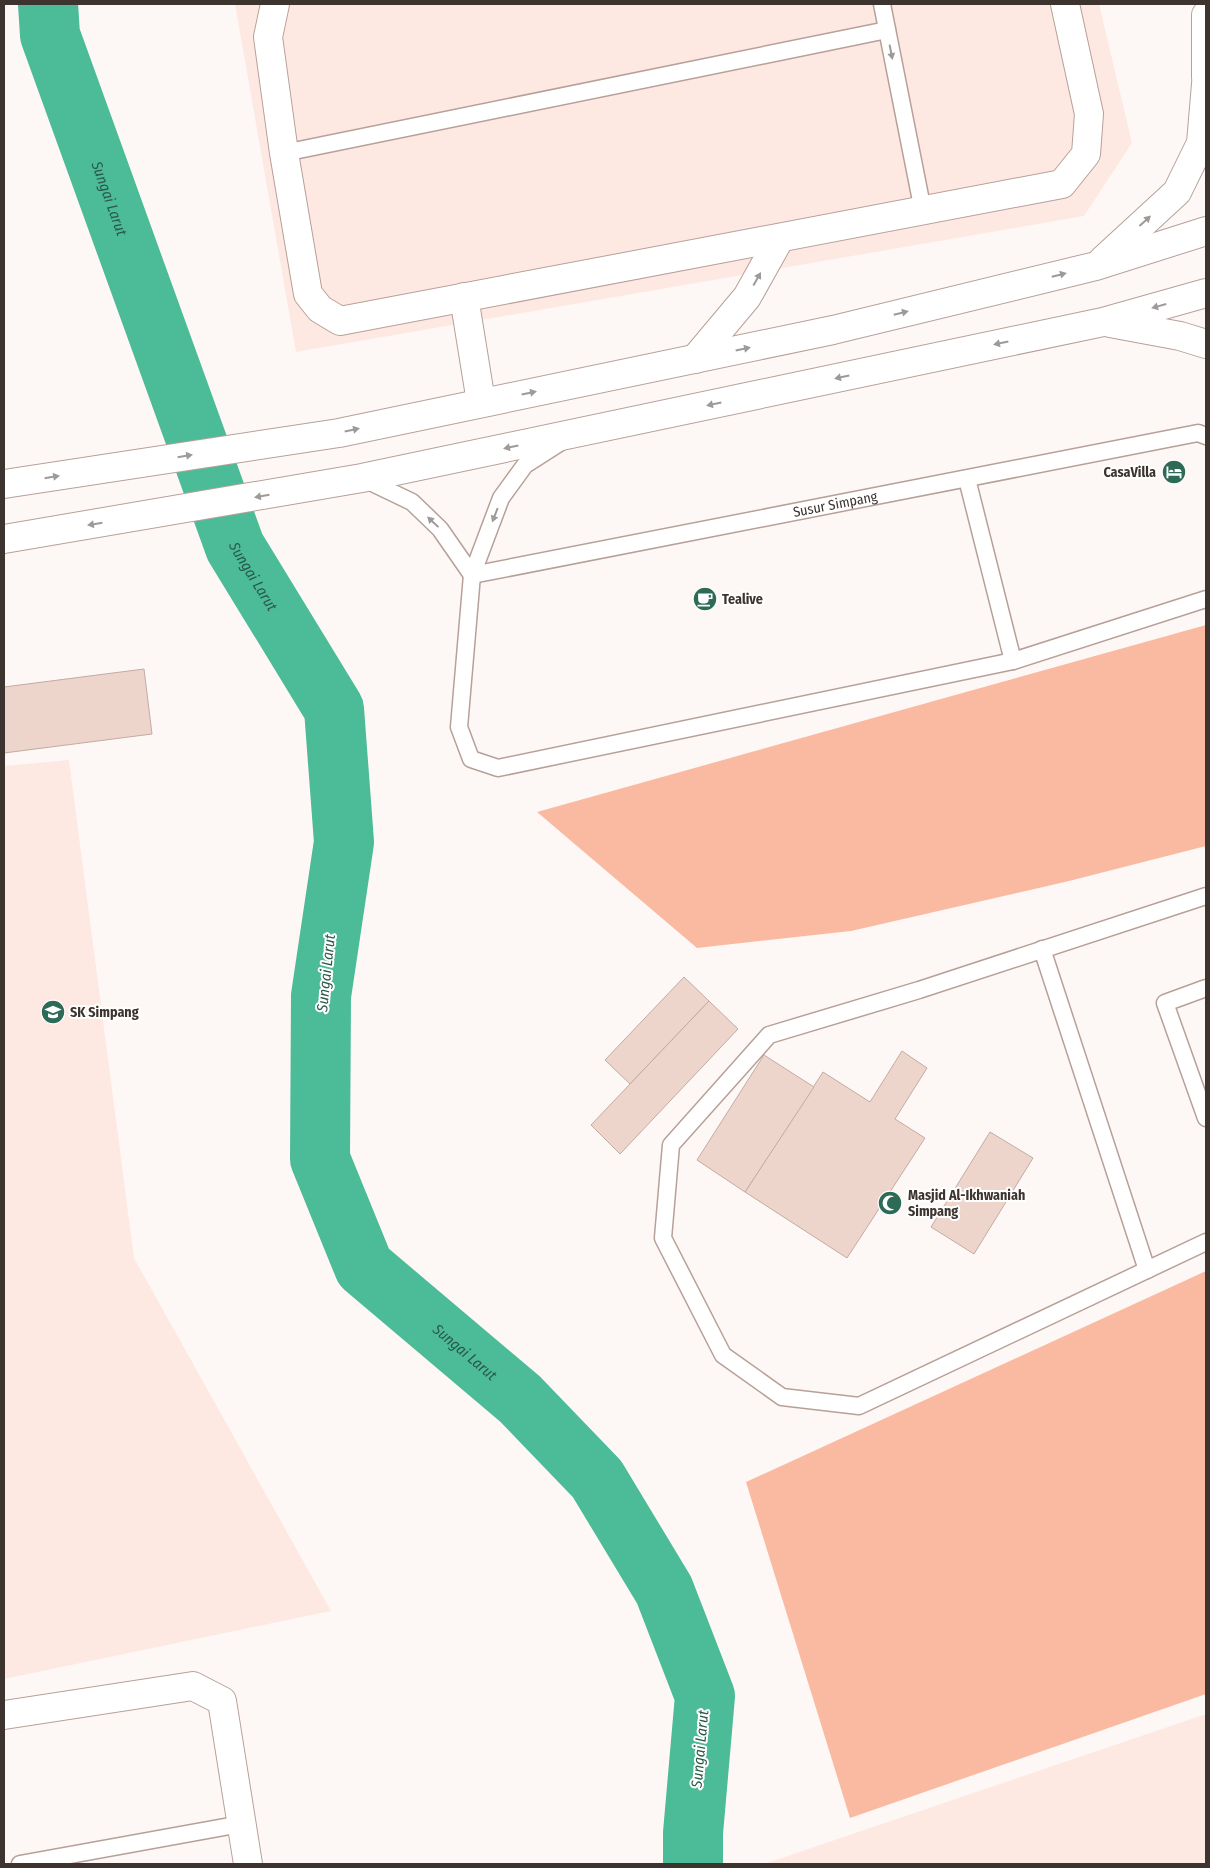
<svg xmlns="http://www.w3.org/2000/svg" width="1210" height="1868" font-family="'Fira Sans Condensed',sans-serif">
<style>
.built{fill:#fde9e2}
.green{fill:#fabaa2}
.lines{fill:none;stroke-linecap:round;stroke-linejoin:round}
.river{stroke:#4cbb97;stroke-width:60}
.building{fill:#eed5cc;stroke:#c2aba2}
.service-casing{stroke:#b7a098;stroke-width:19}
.minor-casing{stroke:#b7a098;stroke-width:30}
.trunk-casing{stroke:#b7a098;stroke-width:30}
.service{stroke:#fff;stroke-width:16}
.minor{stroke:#fff;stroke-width:28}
.trunk{stroke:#fff;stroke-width:28}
.oneway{fill:#9e9a98}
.labels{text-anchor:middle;stroke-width:4;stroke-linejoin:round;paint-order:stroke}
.poi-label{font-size:14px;font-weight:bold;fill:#3d3430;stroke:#fff;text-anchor:start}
.street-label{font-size:14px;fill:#3d3430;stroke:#fff}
.water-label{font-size:15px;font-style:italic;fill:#2a5948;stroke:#fff}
</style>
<rect width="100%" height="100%" fill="#fdf8f6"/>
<g class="built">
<path d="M235 4H1099L1132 143 1084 216 296 352Z"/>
<path d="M69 760 134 1258 331 1611 4 1679V766Z"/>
<path d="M1206 1714V1864H767V1863Z"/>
</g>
<g class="green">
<path d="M1206 625V846L1069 881 851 931 697 948 537 812Z"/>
<path d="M1206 1271V1694L850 1818 746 1482Z"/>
</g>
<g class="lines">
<path class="river" id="s1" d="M48 4 50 35 235 547 334 709 344 842 321 996 320 1159 364 1267 520 1399 597 1479 664 1590 705 1696 693 1833V1864"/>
</g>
<g class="building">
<path d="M144 669 152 734 4 753V687Z"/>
<path d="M684 977 709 1001 630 1084 605 1060Z"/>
<path d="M709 1001 738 1029 620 1154 591 1125Z"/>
<path d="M902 1051 927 1068 895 1119 925 1138 847 1258 745 1192 823 1072 870 1102Z"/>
<path d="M764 1055 814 1087 745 1192 697 1160Z"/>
<path d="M990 1132 1033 1158 974 1254 931 1227Z"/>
</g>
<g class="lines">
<g class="service-casing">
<g id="service">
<path d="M882 4 923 211"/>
<path d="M284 153 887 30"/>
<path d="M561 442 525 465 501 498 472 575 459 727 471 759 498 768 1013 661 1206 599"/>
<path d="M362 478 412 502 440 529 472 575"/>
<path d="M967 479 1013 661"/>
<path id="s2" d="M472 575 1198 433 1206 436"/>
<path d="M1206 896 919 990 769 1035 671 1145 663 1238 723 1355 782 1397 859 1406 1206 1242"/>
<path d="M1042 949 1147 1270"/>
<path d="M1206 988 1165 1003 1206 1118"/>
<path d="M20 1864 241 1824"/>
</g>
</g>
<g class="minor-casing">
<g id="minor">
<path d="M275 4 268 37 284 153 308 294 320 309 340 321 1062 184 1086 154 1089 114 1065 4"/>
<path d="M464 297 481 402"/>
<path d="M695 359 747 297 780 238"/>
<path d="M4 1715 193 1686 222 1701 248 1864"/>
</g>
</g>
<g class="trunk-casing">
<g id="trunk">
<path d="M1206 15V77"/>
<path d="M1103 260 1177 192 1201 143 1206 84"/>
<path d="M1110 323 1180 336 1206 344"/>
<path d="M4 484 339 433 833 330 1096 266 1206 231"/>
<path d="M4 539 362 478 1103 322 1206 293"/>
</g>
</g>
<use href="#service" class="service"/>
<use href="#minor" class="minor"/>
<use href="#trunk" class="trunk"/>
</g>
<defs><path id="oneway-solid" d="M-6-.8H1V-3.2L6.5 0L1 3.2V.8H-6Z" transform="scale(1.25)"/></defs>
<g class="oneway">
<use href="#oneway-solid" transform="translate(891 52) rotate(79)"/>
<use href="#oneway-solid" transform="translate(1145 221) rotate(-42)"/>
<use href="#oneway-solid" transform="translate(1059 275) rotate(-14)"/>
<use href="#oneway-solid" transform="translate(757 279) rotate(-61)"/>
<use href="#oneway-solid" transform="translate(1159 306) rotate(164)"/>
<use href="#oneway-solid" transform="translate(901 313) rotate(-14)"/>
<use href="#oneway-solid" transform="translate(1001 343) rotate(168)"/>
<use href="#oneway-solid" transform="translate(743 349) rotate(-12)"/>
<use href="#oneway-solid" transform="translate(842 377) rotate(168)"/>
<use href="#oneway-solid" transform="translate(529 393) rotate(-12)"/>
<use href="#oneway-solid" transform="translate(714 404) rotate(168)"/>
<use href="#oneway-solid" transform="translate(352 430) rotate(-12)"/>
<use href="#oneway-solid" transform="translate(511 447) rotate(168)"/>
<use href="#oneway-solid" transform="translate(185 456) rotate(-9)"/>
<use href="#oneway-solid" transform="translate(52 477) rotate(-9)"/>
<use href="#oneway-solid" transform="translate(262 496) rotate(170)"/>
<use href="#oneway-solid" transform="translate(495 515) rotate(111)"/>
<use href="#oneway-solid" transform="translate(433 522) rotate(-137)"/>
<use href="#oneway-solid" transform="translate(95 524) rotate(171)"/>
</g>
<defs>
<g id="hotel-disc" transform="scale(1.25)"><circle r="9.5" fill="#2e6b56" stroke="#fff"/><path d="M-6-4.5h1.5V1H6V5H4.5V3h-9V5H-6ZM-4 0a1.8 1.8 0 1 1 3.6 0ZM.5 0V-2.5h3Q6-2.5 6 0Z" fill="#fff"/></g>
<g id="cafe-disc" transform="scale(1.25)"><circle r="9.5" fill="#2e6b56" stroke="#fff"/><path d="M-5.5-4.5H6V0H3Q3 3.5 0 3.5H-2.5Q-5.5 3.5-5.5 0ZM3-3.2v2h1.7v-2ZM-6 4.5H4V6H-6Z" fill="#fff"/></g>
<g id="school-disc" transform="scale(1.25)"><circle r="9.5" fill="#2e6b56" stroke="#fff"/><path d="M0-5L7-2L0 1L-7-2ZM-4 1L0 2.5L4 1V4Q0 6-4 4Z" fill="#fff"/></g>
<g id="mosque-disc" transform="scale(1.25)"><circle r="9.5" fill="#2e6b56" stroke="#fff"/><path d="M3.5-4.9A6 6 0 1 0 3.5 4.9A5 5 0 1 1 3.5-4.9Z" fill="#fff"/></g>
</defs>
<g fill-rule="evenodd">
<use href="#hotel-disc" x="1174" y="472"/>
<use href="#cafe-disc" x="705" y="599"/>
<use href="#school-disc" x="53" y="1012"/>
<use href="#mosque-disc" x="890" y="1203"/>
</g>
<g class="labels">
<g class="poi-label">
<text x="1156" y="477" text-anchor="end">CasaVilla</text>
<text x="722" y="604">Tealive</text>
<text x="70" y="1017">SK Simpang</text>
<text x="908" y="1200">Masjid Al-Ikhwaniah<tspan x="908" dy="16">Simpang</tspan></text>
</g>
<g class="street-label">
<text dy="5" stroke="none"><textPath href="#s2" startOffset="370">Susur Simpang</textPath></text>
</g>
<g class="water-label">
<text dy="5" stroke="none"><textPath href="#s1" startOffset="205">Sungai Larut</textPath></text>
<text dy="5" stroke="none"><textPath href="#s1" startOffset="610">Sungai Larut</textPath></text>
<text transform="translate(326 973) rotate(-84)" y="5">Sungai Larut</text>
<text dy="5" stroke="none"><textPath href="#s1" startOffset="1466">Sungai Larut</textPath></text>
<text transform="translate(700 1749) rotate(-85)" y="5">Sungai Larut</text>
</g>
</g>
<rect width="1210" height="1868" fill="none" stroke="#3d3430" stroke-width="10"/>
</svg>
